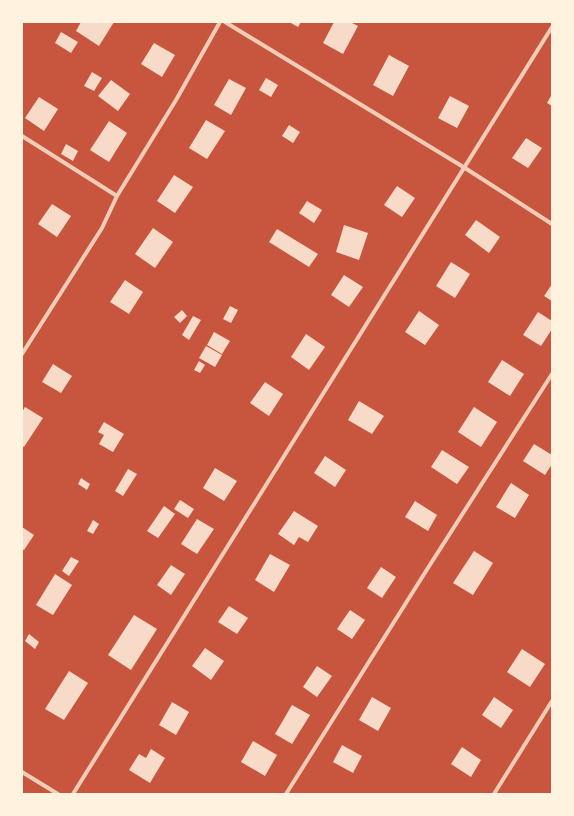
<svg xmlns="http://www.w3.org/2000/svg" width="574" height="816" font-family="Barlow,sans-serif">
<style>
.building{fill:#f7dbc8}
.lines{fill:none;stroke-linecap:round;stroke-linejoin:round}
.minor{stroke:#f1ccb7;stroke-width:4}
</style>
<rect width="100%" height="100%" fill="#c8553d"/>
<g class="building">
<path d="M81 22H114L99 46 76 31Z"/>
<path d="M289 22H301L298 27Z"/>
<path d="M334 22H350L358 26 343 54 323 43Z"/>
<path d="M61 32 78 42 71 53 55 43Z"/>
<path d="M154 43 175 55 162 77 141 64Z"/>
<path d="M389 55 409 66 393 96 373 85Z"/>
<path d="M92 72 102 78 94 91 84 86Z"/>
<path d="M266 78 278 85 271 97 259 90Z"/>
<path d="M229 79 246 88 231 115 214 105Z"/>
<path d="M111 80 130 94 118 111 98 96Z"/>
<path d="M552 94V106L547 103Z"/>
<path d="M450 96 469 106 457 128 438 118Z"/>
<path d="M39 97 58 109 44 131 25 118Z"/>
<path d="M206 120 225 131 207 159 189 148Z"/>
<path d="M109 121 127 133 109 162 90 150Z"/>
<path d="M289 125 300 132 293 143 282 136Z"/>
<path d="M526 138 542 148 528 168 512 158Z"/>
<path d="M66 144 78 151 73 161 61 154Z"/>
<path d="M174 175 193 187 175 213 157 201Z"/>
<path d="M397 186 415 198 402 217 384 205Z"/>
<path d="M307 201 322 210 314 223 299 213Z"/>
<path d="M52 204 71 216 57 237 38 224Z"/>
<path d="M476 220 500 237 489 253 465 235Z"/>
<path d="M344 225 368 233 359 260 336 252Z"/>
<path d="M153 228 173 242 155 268 135 254Z"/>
<path d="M277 229 318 254 309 267 269 242Z"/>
<path d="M451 262 470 274 455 298 436 286Z"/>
<path d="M344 275 363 287 349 307 331 295Z"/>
<path d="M125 280 143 292 129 314 110 302Z"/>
<path d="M552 284V301L544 296Z"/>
<path d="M230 306 238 310 231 323 223 319Z"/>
<path d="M182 310 187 316 180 323 174 317Z"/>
<path d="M419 311 439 325 425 345 405 332Z"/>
<path d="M538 312 552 321V329L541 346 523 335Z"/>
<path d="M193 316 201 320 189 340 182 335Z"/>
<path d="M214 332 230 341 222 354 207 345Z"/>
<path d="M306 334 325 347 309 370 291 357Z"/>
<path d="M206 346 222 355 215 367 199 358Z"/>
<path d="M502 360 524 374 510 396 488 382Z"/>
<path d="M199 361 205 365 200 373 194 370Z"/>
<path d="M53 364 72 376 61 393 42 382Z"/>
<path d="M265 382 283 394 269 416 250 403Z"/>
<path d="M359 401 384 416 372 434 348 420Z"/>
<path d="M25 407 43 418 24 447 22 446V412Z"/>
<path d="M474 407 497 422 481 447 458 432Z"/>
<path d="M104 422 124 434 113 452 99 444 104 435 98 432Z"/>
<path d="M534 444 552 455V464L545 475 523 461Z"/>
<path d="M442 450 469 467 457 484 431 467Z"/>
<path d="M325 456 346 470 335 487 314 473Z"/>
<path d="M215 468 237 481 224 501 203 488Z"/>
<path d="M128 469 137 474 123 496 115 491Z"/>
<path d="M81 478 90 484 87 490 78 484Z"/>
<path d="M511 483 529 495 515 518 496 507Z"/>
<path d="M180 500 194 509 188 518 174 509Z"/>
<path d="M415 501 437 515 428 531 405 517Z"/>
<path d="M164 506 175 514 158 538 147 531Z"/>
<path d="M294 511 318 526 308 542 299 537 294 545 278 534Z"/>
<path d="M197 519 214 529 197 554 181 544Z"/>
<path d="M93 520 99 524 93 534 87 531Z"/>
<path d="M22 527 34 535 24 550 22 549Z"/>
<path d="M474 551 493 563 473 595 453 583Z"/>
<path d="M270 554 290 565 274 592 255 580Z"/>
<path d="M71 557 79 561 69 576 62 571Z"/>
<path d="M171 565 185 574 171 595 157 585Z"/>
<path d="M381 567 396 577 382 598 367 588Z"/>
<path d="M55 574 72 585 53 615 36 605Z"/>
<path d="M229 606 248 618 237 634 218 622Z"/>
<path d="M350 610 365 620 352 639 337 629Z"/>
<path d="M134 615 157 629 131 670 108 655Z"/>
<path d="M29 634 39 642 35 649 25 641Z"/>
<path d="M205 648 224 661 211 680 192 666Z"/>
<path d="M522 649 545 664 530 687 507 672Z"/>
<path d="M317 666 332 676 317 697 303 687Z"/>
<path d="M69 671 88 683 64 720 45 709Z"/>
<path d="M372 697 391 708 378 731 359 720Z"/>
<path d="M494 697 513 710 501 728 482 715Z"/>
<path d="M172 702 189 712 176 735 159 725Z"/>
<path d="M292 705 310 715 292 744 275 734Z"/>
<path d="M253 741 277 755 265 776 241 762Z"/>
<path d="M342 745 362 756 353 773 333 762Z"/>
<path d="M462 747 481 760 471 777 451 764Z"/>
<path d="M151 749 165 758 150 783 129 770 139 754 146 758Z"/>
</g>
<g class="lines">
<g class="minor">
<path d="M225 22 465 168 552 224"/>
<path d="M22 136 117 196"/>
<path d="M22 354 102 228 117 196 176 100 220 22"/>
<path d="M22 772 58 794"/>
<path d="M73 794 552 27"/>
<path d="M286 794 426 571 552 374"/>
<path d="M494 794 552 701"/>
</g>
</g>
<rect width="574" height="816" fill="none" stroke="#fff3e0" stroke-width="46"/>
</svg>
